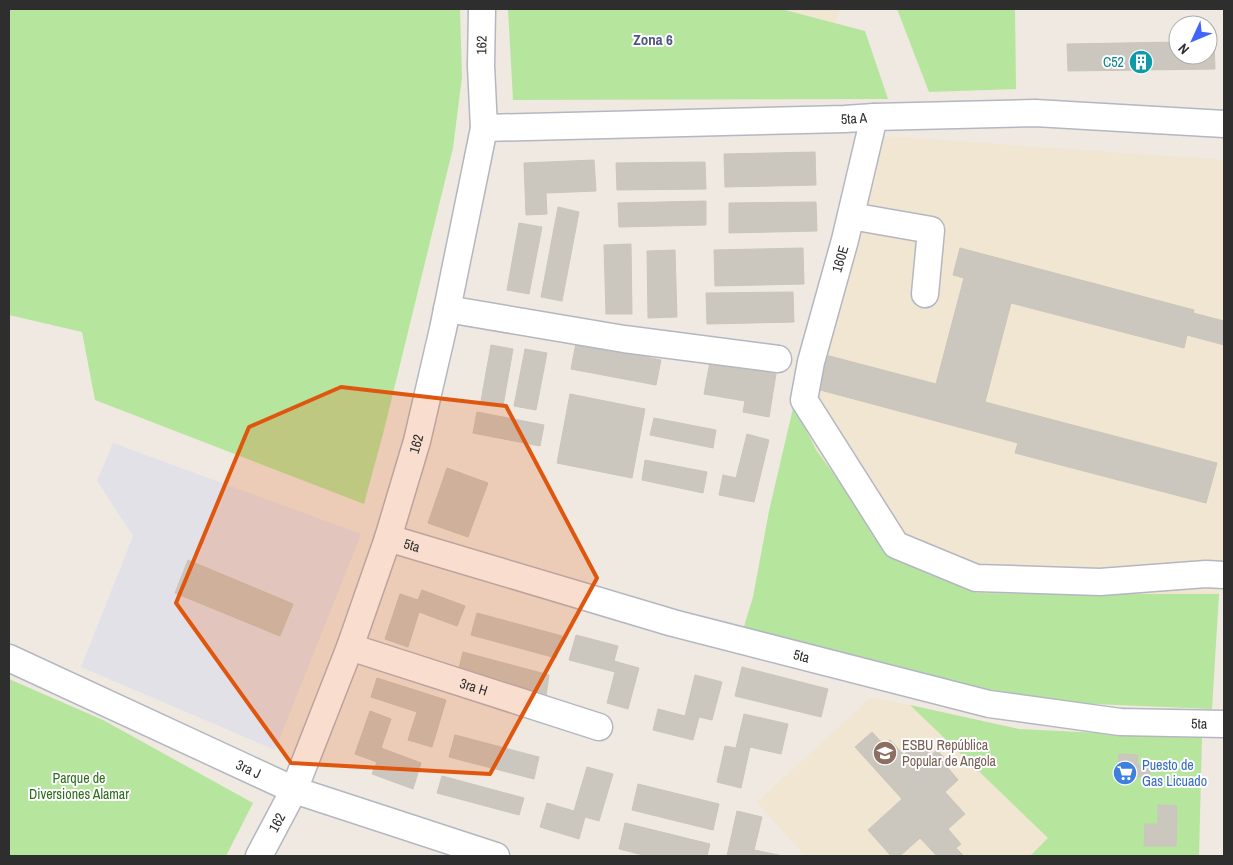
<svg xmlns="http://www.w3.org/2000/svg" width="1233" height="865" font-family="'Archivo Narrow',sans-serif">
<style>
.industrial{fill:#e3e1e8}
.education{fill:#f0e6d1}
.green{fill:#b6e59e}
.building{fill:#cbc7bf;stroke:#cbc5ba}
.lines{fill:none;stroke-linecap:round;stroke-linejoin:round}
.minor-casing{stroke:#b4b7c1;stroke-width:29}
.minor{stroke:#fff;stroke-width:26}
.marked{fill:#df570e;fill-opacity:0.2;stroke:#df570e;stroke-width:4;stroke-linejoin:round}
.labels{text-anchor:middle;stroke-width:4;stroke-linejoin:round;paint-order:stroke}
.street-label{font-size:14px;fill:#2e2e2e;stroke:#fff}
.culture-label{font-size:14px;fill:#0d838f;stroke:#fff;text-anchor:end}
.education-label{font-size:14px;fill:#785e54;stroke:#fff;text-anchor:start}
.shop-label{font-size:14px;fill:#366cbe;stroke:#fff;text-anchor:start}
.park-label{font-size:14px;fill:#2c6e1b;stroke:#fff}
.neighbourhood-label{font-size:15px;font-weight:bold;fill:#4d5680;stroke:#fff}
</style>
<rect width="100%" height="100%" fill="#efe9e1"/>
<path class="industrial" d="M113 443 361 534 275 750 81 667 133 536 97 481Z"/>
<g class="education">
<path d="M781 9H841L834 23Z"/>
<path d="M868 135 1224 160V556L1219 594H1073L977 593 898 560 816 450 794 404Z"/>
<path d="M870 698 910 705 1048 838 1030 856H805L757 802Z"/>
</g>
<g class="green">
<path d="M9 9H460L462 77 453 148 384 430 364 504 95 400 82 332 9 315Z"/>
<path d="M508 9H781L865 31 888 99 513 100Z"/>
<path d="M897 9H1015L1016 89 929 92Z"/>
<path d="M794 404 816 450 898 560 977 593 1073 594H1219L1212 709 1000 700 739 643 753 597 769 511Z"/>
<path d="M9 679 103 720 253 803 226 856H9Z"/>
<path d="M910 705 1019 729 1202 738 1199 856H1030L1048 838Z"/>
</g>
<g class="building">
<path d="M1208 41H1214L1215 69 1068 71 1067 44 1178 42V55H1208Z"/>
<path d="M815 152 816 185 725 187 724 154Z"/>
<path d="M594 160 596 191 546 193 547 214 526 215 524 163Z"/>
<path d="M705 162 706 189 617 190 616 163Z"/>
<path d="M706 201V225L619 227 618 203Z"/>
<path d="M816 202 817 231 729 233V203Z"/>
<path d="M558 207 579 212 562 301 541 297Z"/>
<path d="M519 223 542 227 529 294 507 290Z"/>
<path d="M631 244 632 314H606L604 245Z"/>
<path d="M803 248 804 284 715 286 714 250Z"/>
<path d="M960 248 1194 310 1193 313 1224 321V345L1187 335 1184 348 1011 303 985 402 1217 463 1206 503 1015 453 1018 443 809 387 818 353 936 384 964 278 953 275Z"/>
<path d="M675 250 677 317 648 318 647 251Z"/>
<path d="M793 292 794 322 707 324 706 293Z"/>
<path d="M576 343 661 360 656 385 571 369Z"/>
<path d="M491 345 513 349 503 406 481 401Z"/>
<path d="M525 349 547 353 536 410 514 406Z"/>
<path d="M710 362 776 374 769 417 743 412 745 401 704 394Z"/>
<path d="M570 394 645 409 632 478 557 463Z"/>
<path d="M477 412 544 425 540 446 473 433Z"/>
<path d="M654 418 716 430 713 448 650 435Z"/>
<path d="M747 434 769 440 754 502 719 495 723 475 736 478Z"/>
<path d="M645 460 707 472 703 493 642 480Z"/>
<path d="M447 468 488 483 468 537 428 523Z"/>
<path d="M188 560 293 604 280 636 175 593Z"/>
<path d="M422 590 465 606 457 626 419 612 408 647 385 639 400 594 418 600Z"/>
<path d="M477 613 562 636 556 658 471 635Z"/>
<path d="M576 635 618 646 614 661 639 668 628 709 607 703 615 672 569 660Z"/>
<path d="M463 652 549 675 546 696 458 673Z"/>
<path d="M742 667 828 689 821 717 735 696Z"/>
<path d="M695 675 722 682 712 720 699 717 693 740 653 730 658 709 685 716Z"/>
<path d="M377 678 446 700 432 747 408 740 417 712 371 697Z"/>
<path d="M370 711 391 719 381 748 421 763 413 789 372 774 377 762 355 754Z"/>
<path d="M744 714 788 724 781 754 750 747 741 788 717 782 725 746 736 748Z"/>
<path d="M872 732 884 745 890 740 904 755 919 742 931 755 937 750 951 765 948 768 958 780 945 792 965 814 948 829 961 844 956 848 964 856H937L920 838 900 856H891L868 830 902 799 855 747Z"/>
<path d="M455 735 539 757 534 779 449 757Z"/>
<path d="M1119 754 1138 755 1137 765 1151 766 1149 778 1118 774Z"/>
<path d="M587 767 613 774 599 821 585 817 579 839 540 827 547 803 574 811Z"/>
<path d="M442 776 524 798 519 815 437 793Z"/>
<path d="M638 784 719 804 713 830 632 810Z"/>
<path d="M1158 805 1177 806 1176 846H1144L1145 824H1158Z"/>
<path d="M737 811 762 817 754 850 783 856H727Z"/>
<path d="M625 823 710 844 707 856H647L619 849Z"/>
</g>
<g class="lines">
<g class="minor-casing">
<g id="minor">
<path d="M874 117 845 240 811 362 804 400 896 545 976 578 1100 582 1206 574 1224 575"/>
<path id="s1" d="M484 128 845 119 874 117 1035 113 1224 124"/>
<path d="M851 216 931 230 925 294"/>
<path d="M447 309 624 339 778 359"/>
<path id="s2" d="M388 538 673 623 989 704 1120 722 1224 724"/>
<path id="s3" d="M350 647 599 727"/>
<path id="s4" d="M9 658 294 790 496 856"/>
<path id="s5" d="M259 856 294 790 350 647 388 538 417 441 443 329 484 128 481 66 482 9"/>
</g>
</g>
<use href="#minor" class="minor"/>
</g>
<path class="marked" d="M341 387 506 406 597 578 490 774 291 763 176 603 249 427Z"/>
<defs>
<g id="building-disc" transform="scale(1.25)"><circle r="9.5" fill="#0f9aa8" stroke="#fff"/><path d="M-4-6H4V6H1V3H-1V6H-4ZM-2.5-4.3h1.7v1.8h-1.7ZM.8-4.3h1.7v1.8H.8ZM-2.5-1h1.7V.8h-1.7ZM.8-1h1.7V.8H.8Z" fill="#fff"/></g>
<g id="school-disc" transform="scale(1.25)"><circle r="9.5" fill="#8d6e63" stroke="#fff"/><path d="M0-5L7-2L0 1L-7-2ZM-4 1L0 2.5L4 1V4Q0 6-4 4Z" fill="#fff"/></g>
<g id="supermarket-disc" transform="scale(1.25)"><circle r="9.5" fill="#3f7fe0" stroke="#fff"/><path d="M-6-5.5h2.5l.6 2H6L4.5 2H-2.5L-4.4-4H-6ZM-1.5 3.2a1.3 1.3 0 1 0 .1 0ZM3 3.2a1.3 1.3 0 1 0 .1 0Z" fill="#fff"/></g>
</defs>
<g fill-rule="evenodd">
<use href="#building-disc" x="1141" y="62"/>
<use href="#school-disc" x="885" y="753"/>
<use href="#supermarket-disc" x="1125" y="773"/>
</g>
<g class="labels">
<g class="street-label">
<text dy="5" stroke="none"><textPath href="#s5" startOffset="848">162</textPath></text>
<text dy="5" stroke="none"><textPath href="#s1" startOffset="370">5ta A</textPath></text>
<text transform="translate(840 259) rotate(-74)" y="5">160E</text>
<text dy="5" stroke="none"><textPath href="#s5" startOffset="442">162</textPath></text>
<text dy="5" stroke="none"><textPath href="#s2" startOffset="25">5ta</textPath></text>
<text dy="5" stroke="none"><textPath href="#s2" startOffset="430">5ta</textPath></text>
<text dy="5" stroke="none"><textPath href="#s3" startOffset="130">3ra H</textPath></text>
<text dy="5" stroke="none"><textPath href="#s2" startOffset="835">5ta</textPath></text>
<text dy="5" stroke="none"><textPath href="#s4" startOffset="264">3ra J</textPath></text>
<text dy="5" stroke="none"><textPath href="#s5" startOffset="38">162</textPath></text>
</g>
<g class="culture-label">
<text x="1124" y="67">C52</text>
</g>
<g class="education-label">
<text x="902" y="750">ESBU República<tspan x="902" dy="16">Popular de Angola</tspan></text>
</g>
<g class="shop-label">
<text x="1142" y="770">Puesto de<tspan x="1142" dy="16">Gas Licuado</tspan></text>
</g>
<g class="park-label">
<text x="79" y="783">Parque de<tspan x="79" dy="16">Diversiones Alamar</tspan></text>
</g>
<g class="neighbourhood-label">
<text x="653" y="45">Zona 6</text>
</g>
</g>
<rect width="1233" height="865" fill="none" stroke="#2e2e2e" stroke-width="20"/>
<g transform="translate(1193 40) rotate(226)"><circle r="24" fill="#ffffff" stroke="#ababab"/>
<path d="M0-4L9 19L0 12L-9 19Z" fill="#4264fb"/>
<text y="-8" font-size="14" font-weight="bold" text-anchor="middle" fill="#2e2e2e">N</text>
</g>
</svg>
